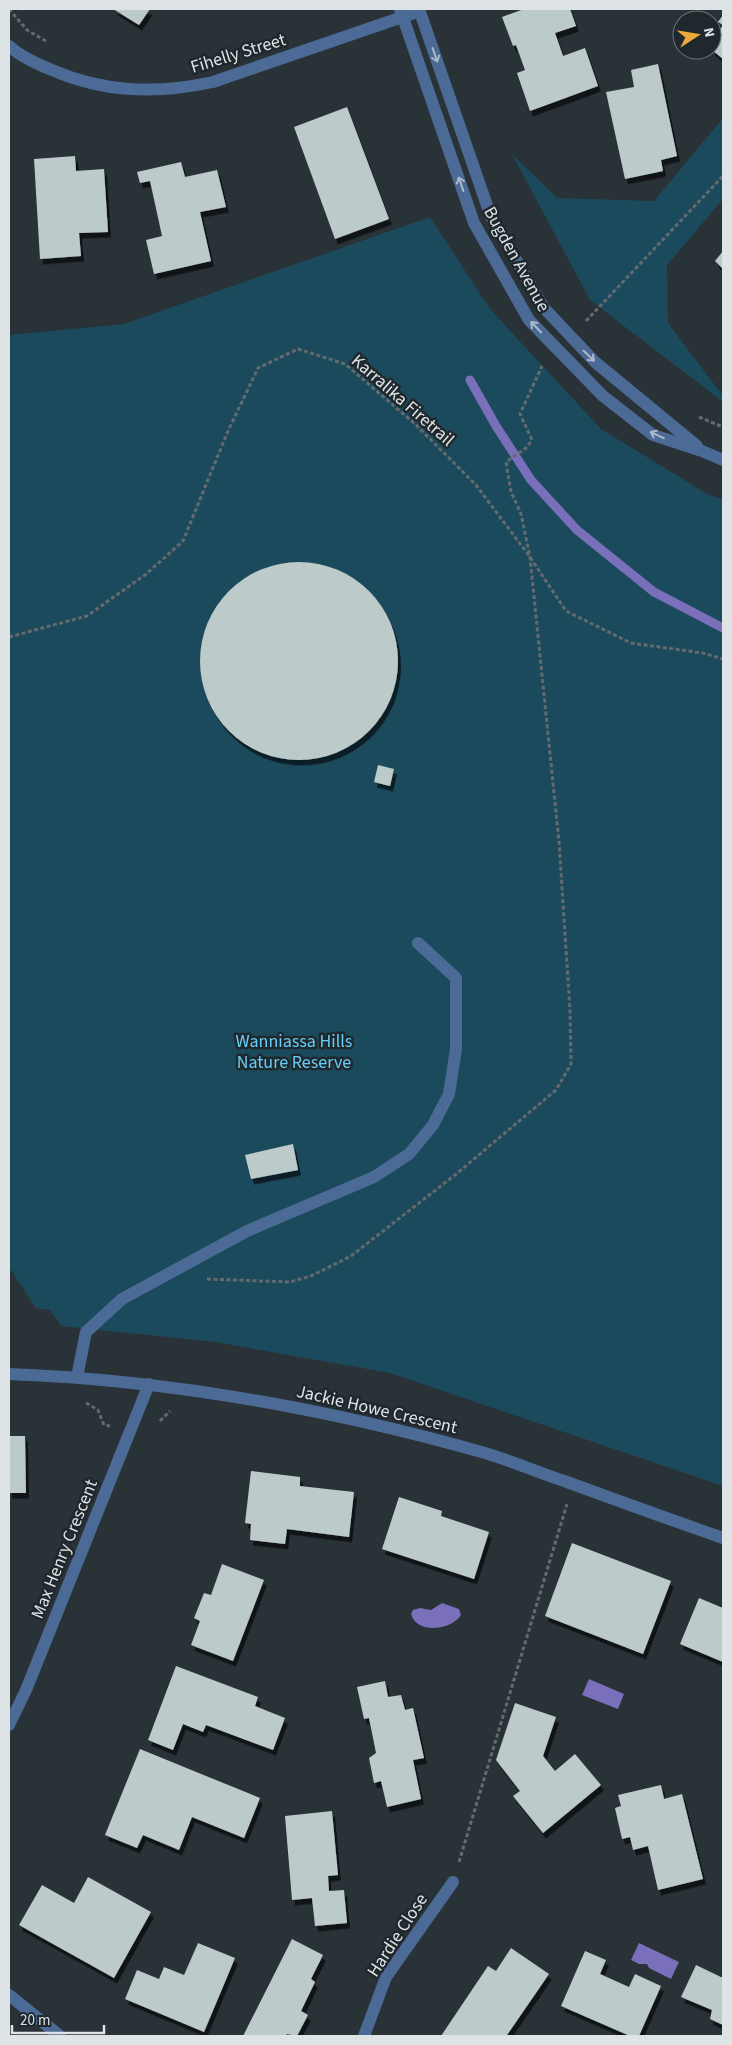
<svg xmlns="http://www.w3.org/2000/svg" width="732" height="2045" font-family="'Source Sans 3',sans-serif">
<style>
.green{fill:#1c4a5d}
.water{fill:#796fba}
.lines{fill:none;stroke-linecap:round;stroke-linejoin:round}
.stream{stroke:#796fba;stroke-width:9}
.building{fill:#bdcaca;filter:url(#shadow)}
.path{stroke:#636b6e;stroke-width:3;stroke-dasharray:4 2.5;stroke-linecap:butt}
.service{stroke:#4c6a96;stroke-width:12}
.minor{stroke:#4c6a96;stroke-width:12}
.tertiary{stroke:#4c6a96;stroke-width:12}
.oneway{stroke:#abb9ca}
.labels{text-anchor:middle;stroke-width:5;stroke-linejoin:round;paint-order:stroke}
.street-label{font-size:18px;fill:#dee3e6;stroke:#1f282c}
.park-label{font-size:18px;fill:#65cffa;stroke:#1f282c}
</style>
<defs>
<filter id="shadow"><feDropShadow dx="3" dy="5.5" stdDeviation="0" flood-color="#0009"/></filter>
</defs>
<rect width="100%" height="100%" fill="#293236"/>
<g class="green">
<path d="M723 118V199L667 265 668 323 723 396V402L590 300 512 154 557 198 654 201Z"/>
<path d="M430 217 490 309 601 429 709 495 723 499V1486L390 1373 215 1342 61 1326 50 1310 36 1308 9 1267V335L124 324Z"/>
</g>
<g class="water">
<path d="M442 1603 459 1609 461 1615C452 1630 417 1635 411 1614L413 1610 420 1608 431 1610Z"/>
<path d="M589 1679 624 1694 618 1709 582 1695Z"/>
<path d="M639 1943 679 1962 671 1979 649 1968 647 1964H639L631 1960Z"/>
</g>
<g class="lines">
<path class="stream" d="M470 380 496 426 531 480 577 530 654 592 723 628"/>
</g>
<g class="building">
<path d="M113 9H150L139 25Z"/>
<path d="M524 9H570L576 26 555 33 563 56 585 48 598 86 530 111 517 73 525 70 516 45 513 46 502 17Z"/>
<path d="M723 15V59L712 50V41L723 25 718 22Z"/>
<path d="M658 64 677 156 661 160 663 171 625 179 606 92 634 87 631 70Z"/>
<path d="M347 107 389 219 335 239 294 127Z"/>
<path d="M75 156 76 171 104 169 108 232 79 233 81 256 40 259 34 159Z"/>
<path d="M181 162 185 177 217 170 226 207 200 212 211 261 154 274 146 240 162 236 150 181 140 183 137 172Z"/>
<path d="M723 251V269L715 261Z"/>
<circle cx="299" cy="661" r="99"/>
<path d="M378 765 394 769 390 786 374 782Z"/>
<path d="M293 1144 298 1170 251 1179 245 1155Z"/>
<path d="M9 1436H25L26 1493H9Z"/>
<path d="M251 1471 300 1477V1486L354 1492 349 1537 287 1529 285 1544 250 1540 251 1524 245 1523Z"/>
<path d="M399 1497 442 1511 441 1516 489 1532 474 1579 382 1549Z"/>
<path d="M572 1543 671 1581 643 1654 545 1616Z"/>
<path d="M222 1564 264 1580 233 1661 191 1645 200 1621 194 1618 204 1593 211 1595Z"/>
<path d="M699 1598 723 1608V1662L680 1644Z"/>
<path d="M176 1666 258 1697 255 1706 285 1718 273 1750 206 1725 203 1732 183 1724 173 1750 148 1740Z"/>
<path d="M385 1681 388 1697 401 1695 405 1710 413 1708 424 1758 413 1760 421 1799 387 1807 381 1781 374 1783 369 1758 376 1753 369 1718 364 1719 357 1687Z"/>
<path d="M515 1703 556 1717 543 1756 555 1771 575 1754 601 1785 543 1833 513 1796 520 1791 496 1760Z"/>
<path d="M140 1749 260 1798 244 1838 192 1817 179 1850 143 1835 137 1848 105 1835Z"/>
<path d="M661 1785 664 1799 682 1794 703 1879 658 1890 648 1846 633 1850 630 1837 622 1839 615 1808 621 1806 618 1795Z"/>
<path d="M332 1811 338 1875 328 1876 329 1891 344 1890 347 1923 315 1926 312 1898 292 1900 285 1816Z"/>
<path d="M88 1877 151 1912 114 1978 19 1925 42 1885 74 1903Z"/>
<path d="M292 1939 323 1955 311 1979 315 1982 301 2011 308 2015 297 2036 287 2034 286 2036H243Z"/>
<path d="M198 1943 235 1958 204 2032 125 1999 137 1970 159 1979 164 1967 184 1975Z"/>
<path d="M511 1948 549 1974 507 2035 510 2036H441L488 1966 496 1971Z"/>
<path d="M585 1951 606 1960 600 1974 629 1987 635 1974 661 1986 639 2036H630L561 2006Z"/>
<path d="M696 1965 723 1978V2025L710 2019 712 2010 681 1997Z"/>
</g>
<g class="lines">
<g class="path">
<path d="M9 9 27 30 46 41"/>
<path d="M586 321 723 176"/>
<path d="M699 417 723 427"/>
<path d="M9 637 87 616 145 575 183 541 228 431 258 368 298 349 345 364 414 423 476 485 530 557 566 611 631 643 703 653 723 659"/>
<path d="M207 1279 290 1282 311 1276 351 1256 455 1175 556 1090 571 1064 570 1010 559 842 530 557 521 514 511 492 506 462 526 448 532 440 520 414 542 366"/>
<path d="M86 1403 98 1410 104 1425 110 1426"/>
<path d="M160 1421 170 1411"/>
<path d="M459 1862 567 1504"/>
</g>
<path class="service" d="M77 1377 86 1332 122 1299 247 1231 374 1177 409 1154 433 1125 449 1094 456 1049V978L418 943"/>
<g class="minor">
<path d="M9 46C21 57 37 64 52 70 105 93 157 94 213 82L420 11"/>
<path d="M9 1725 26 1690 149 1384"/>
<path d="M9 1995 60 2036"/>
<path d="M364 2036 386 1977 453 1882"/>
</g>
<g class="tertiary">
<path d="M400 9 474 223 529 320 603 396 653 435 702 451 723 460"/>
<path d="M419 9 491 217 544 308 595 362 697 446"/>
<path d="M9 1374C170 1380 329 1409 485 1453 512 1461 539 1473 567 1482 619 1501 671 1520 723 1538"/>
</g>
</g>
<defs><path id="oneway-shaft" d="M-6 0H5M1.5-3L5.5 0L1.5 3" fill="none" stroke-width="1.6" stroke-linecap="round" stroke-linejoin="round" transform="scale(1.25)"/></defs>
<g class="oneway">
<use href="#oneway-shaft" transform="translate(435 55) rotate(71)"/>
<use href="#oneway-shaft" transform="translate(461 184) rotate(-109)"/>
<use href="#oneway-shaft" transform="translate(536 327) rotate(-133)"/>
<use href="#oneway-shaft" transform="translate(589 356) rotate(44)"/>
<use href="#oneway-shaft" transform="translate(657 435) rotate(-155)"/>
</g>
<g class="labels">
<g class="street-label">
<text transform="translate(238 53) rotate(-17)" y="6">Fihelly Street</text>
<text transform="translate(517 259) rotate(61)" y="6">Bugden Avenue</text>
<text transform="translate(403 400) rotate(41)" y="6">Karralika Firetrail</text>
<text transform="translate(377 1409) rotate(13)" y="6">Jackie Howe Crescent</text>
<text transform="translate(64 1549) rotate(-68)" y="6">Max Henry Crescent</text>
<text transform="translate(397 1935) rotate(-57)" y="6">Hardie Close</text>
</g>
<g class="park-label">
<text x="294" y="1047">Wanniassa Hills<tspan x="294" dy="21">Nature Reserve</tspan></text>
</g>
</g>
<rect width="732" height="2045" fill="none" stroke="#dee3e6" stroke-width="20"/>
<g transform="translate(697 35) rotate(78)"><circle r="24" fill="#1f282c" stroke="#6b7376"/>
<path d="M0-4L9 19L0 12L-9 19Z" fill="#eca93a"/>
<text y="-8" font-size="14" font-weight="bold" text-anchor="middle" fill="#dee3e6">N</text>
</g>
<path d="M12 2025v8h92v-8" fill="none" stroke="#dee3e6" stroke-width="2.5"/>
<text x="20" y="2025" font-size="15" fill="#dee3e6" stroke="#1f282c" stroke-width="4" paint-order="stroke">20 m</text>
</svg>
